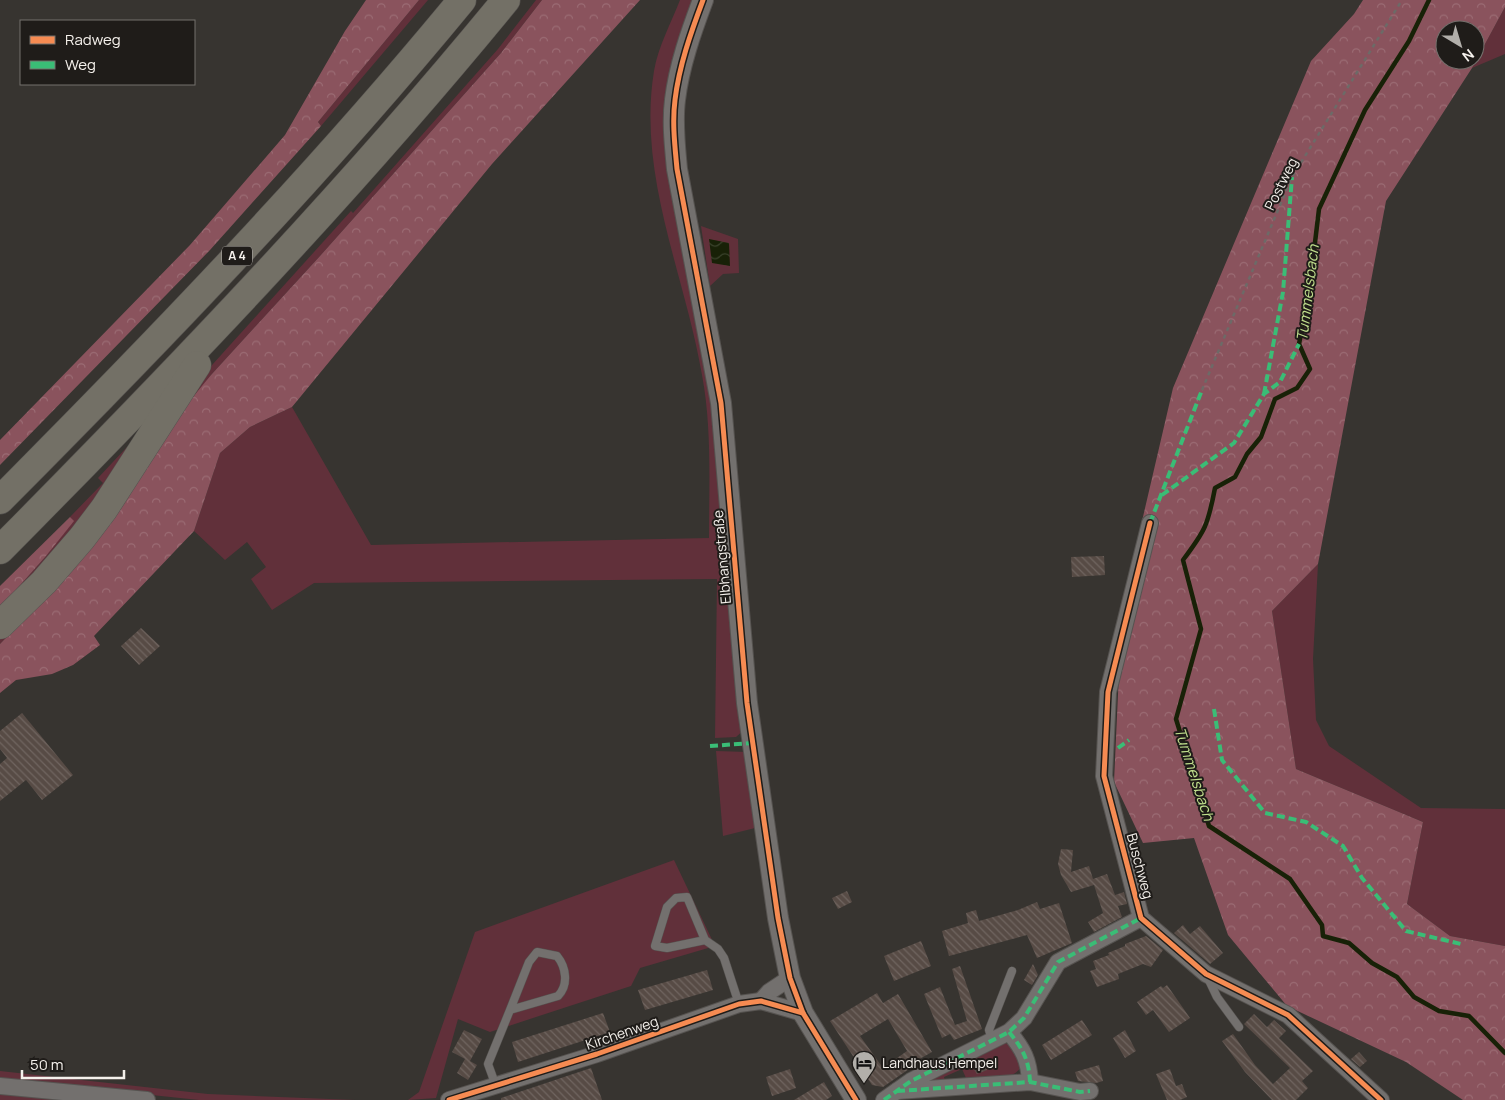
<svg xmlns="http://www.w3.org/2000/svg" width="1505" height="1100" font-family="Manrope,sans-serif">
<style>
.grass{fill:#61303a}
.forest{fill:url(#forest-crowns);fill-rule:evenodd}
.water{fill:url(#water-waves)}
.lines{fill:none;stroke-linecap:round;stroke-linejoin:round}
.stream{stroke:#182107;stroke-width:4.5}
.building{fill:url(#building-back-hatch);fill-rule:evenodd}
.service-casing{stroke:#565350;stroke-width:9}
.minor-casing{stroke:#565350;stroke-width:18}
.tertiary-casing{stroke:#565350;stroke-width:22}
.motorway-casing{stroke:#565350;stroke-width:29}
.path{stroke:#6d6a67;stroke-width:2.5;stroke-dasharray:4 4;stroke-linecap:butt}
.service{stroke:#73706e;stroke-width:8}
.minor{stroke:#73706e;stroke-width:16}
.tertiary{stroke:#73706e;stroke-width:20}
.motorway{stroke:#737066;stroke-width:28}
.quiet{stroke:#3abd76;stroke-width:4;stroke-dasharray:8 4;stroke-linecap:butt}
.cycleway-casing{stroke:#1f1c19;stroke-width:8}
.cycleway{stroke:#f68b52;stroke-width:5}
.labels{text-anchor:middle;stroke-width:4;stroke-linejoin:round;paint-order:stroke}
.shield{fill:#1f1c19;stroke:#b5b1ad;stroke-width:1}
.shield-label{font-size:12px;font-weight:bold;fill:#f5f1ec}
.street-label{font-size:14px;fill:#f5f1ec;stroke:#1f1c19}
.poi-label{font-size:14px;fill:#f5f1ec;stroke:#1f1c19;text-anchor:start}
.water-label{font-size:15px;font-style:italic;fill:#c1e08d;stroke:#1f1c19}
</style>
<defs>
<pattern id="forest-crowns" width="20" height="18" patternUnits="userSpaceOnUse" patternTransform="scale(1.25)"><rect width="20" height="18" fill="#8a535d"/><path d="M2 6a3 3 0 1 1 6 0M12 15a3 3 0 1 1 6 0" fill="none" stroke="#9b6c74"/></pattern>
<pattern id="water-waves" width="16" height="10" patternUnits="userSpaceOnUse" patternTransform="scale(1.25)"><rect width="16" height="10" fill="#182107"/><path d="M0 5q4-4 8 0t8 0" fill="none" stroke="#3a422b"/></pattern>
<pattern id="building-back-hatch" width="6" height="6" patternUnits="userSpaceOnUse" patternTransform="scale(1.25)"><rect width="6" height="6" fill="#574b45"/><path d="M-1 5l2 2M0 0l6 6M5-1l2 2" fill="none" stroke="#706560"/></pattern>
</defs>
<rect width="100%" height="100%" fill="#373430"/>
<g class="grass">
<path d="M419 0H428L321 126 318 122Z"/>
<path d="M536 0H542L501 53 320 256 211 375 58 584 0 644V639L18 622 194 385 351 211 353 213 498 49Z"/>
<path d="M680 0H698L674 71 695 291 694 318 715 411 725 594 732 609 746 728 736 737 715 738 717 579 314 583 272 610 251 579 266 567 247 542 225 560 194 531 220 453 250 427 292 407 371 545 709 538C709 484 712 428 702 375 685 275 637 175 654 71 658 47 671 23 680 0Z"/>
<path d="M1505 7V54L1472 68Z"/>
<path d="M701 226 738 239 739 273 723 274 710 286Z"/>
<path d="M127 447 130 449 84 518 45 564 0 608 46 556 73 521 70 517 103 483 98 478Z"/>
<path d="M1318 564 1313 659 1316 720 1329 746 1421 808 1505 809V946L1450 936 1407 904 1423 822 1296 769 1272 611Z"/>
<path d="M716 751 748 752 759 827 723 836Z"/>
<path d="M674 860 715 946 640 968 631 986 490 1032 458 1019 436 1098 408 1100 419 1092 475 932Z"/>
<path d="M1003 1042 1013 1046 1021 1067C1010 1084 976 1080 959 1081L966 1078 962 1069 944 1077 946 1085 922 1081Z"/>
<path d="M0 1071 208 1094 355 1100H199L0 1079Z"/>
<path d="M0 1093 73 1100H0Z"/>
</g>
<g class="forest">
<path d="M366 0H419L318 122 321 126 210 250 0 465V440L190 245 285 135 345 31Z"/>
<path d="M542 0H640L492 164 292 407 250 427 220 453 194 531 94 636 100 645 73 665 52 674 16 680 0 693V644L58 584 161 436 211 375 320 256 501 53Z"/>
<path d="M1363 0H1505V7L1472 68 1386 201 1318 564 1272 611 1296 769 1423 822 1407 904 1450 936 1505 946V1100H1463L1406 1062 1287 1006 1228 935 1194 838 1143 843 1114 782 1122 607 1173 388 1311 61 1354 14ZM1445 30H1475V60H1445Z"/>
<path d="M70 517 74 521 46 556 0 608V586Z"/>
</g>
<path class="water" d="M709 239 729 243 730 266 712 263Z"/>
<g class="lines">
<path class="stream" d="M1429 0 1409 41 1365 110 1319 209 1309 293 1299 344 1310 369 1297 388 1275 399 1261 437 1247 454 1235 477 1215 488C1208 525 1205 531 1183 560L1201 629 1176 719 1209 826 1290 879 1322 925 1323 936 1349 943 1372 963 1397 977 1414 997 1439 1011 1469 1016 1505 1053"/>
</g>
<g class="building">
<path d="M1104 556 1105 575 1072 577 1071 557Z"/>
<path d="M141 628 160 646 139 665 121 646Z"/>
<path d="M22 713 73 775 42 800 26 780 0 801V764L7 758 0 749V731Z"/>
<path d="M1061 849 1073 850 1071 872 1089 866 1093 879 1107 874 1115 895 1124 892 1127 904 1118 906 1122 917 1094 932 1088 922 1103 913 1094 885 1071 892 1061 875 1058 864Z"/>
<path d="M847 891 852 902 838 909 832 898Z"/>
<path d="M1037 902 1040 909 1059 903 1072 943 1037 958 1027 935 949 956 942 931 968 923 966 913 976 910 979 921 1018 910Z"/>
<path d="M1183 925 1190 934 1200 926 1223 953 1210 964 1174 933Z"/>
<path d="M1146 936 1163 950 1151 967 1143 964 1118 974 1119 979 1097 987 1090 971 1096 969 1093 961 1109 955 1108 953 1125 946V944Z"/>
<path d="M921 941 931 966 894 981 884 956Z"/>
<path d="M1033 964 1038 975 1032 985 1024 980Z"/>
<path d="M960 966 982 1029 954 1040 950 1034 942 1038 924 994 940 987 955 1025 967 1021 952 969Z"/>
<path d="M707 970 713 990 645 1010 638 990Z"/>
<path d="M1167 985 1190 1018 1169 1032 1153 1010 1146 1015 1137 1002 1161 986 1163 988Z"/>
<path d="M877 993 883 1003 898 994 932 1052 907 1066 909 1069 883 1087 872 1085 830 1021ZM888 1019 907 1051 883 1068 860 1036Z"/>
<path d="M603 1013 610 1032 518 1062 512 1042Z"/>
<path d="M1254 1014 1267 1027 1274 1020 1286 1031 1279 1038 1313 1071 1302 1081 1308 1088 1296 1100H1272L1245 1072 1222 1041 1233 1034 1255 1065 1273 1084 1290 1068 1244 1024Z"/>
<path d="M1082 1020 1092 1035 1051 1060 1042 1045Z"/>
<path d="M464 1030 482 1039 470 1061 477 1065 468 1080 457 1073 465 1059 452 1052Z"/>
<path d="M1125 1030 1136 1051 1125 1058 1113 1038Z"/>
<path d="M1359 1052 1367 1061 1360 1067 1351 1059Z"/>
<path d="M983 1060 987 1070 977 1074 971 1065Z"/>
<path d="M1099 1065 1103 1081 1096 1083 1078 1081 1075 1072Z"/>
<path d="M591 1068 602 1100H501V1098Z"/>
<path d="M790 1069 796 1088 772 1096 766 1077Z"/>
<path d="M1170 1069 1176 1086 1182 1084 1187 1097 1180 1100H1167L1156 1074Z"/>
<path d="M824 1082 832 1096 826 1100H794Z"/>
</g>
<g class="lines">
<g class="service-casing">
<g id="service">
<path d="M705 940 667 948 655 946 667 907 676 898 687 897 705 940 718 949 724 958 739 1004"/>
<path d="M1207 976 1217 997 1239 1027"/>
<path d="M992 1039 989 1030 1012 971"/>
<path d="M496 1086 488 1064 510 1010 558 996C569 985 566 967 557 956L537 952 529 962 510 1010"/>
</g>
</g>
<g class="minor-casing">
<g id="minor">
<path d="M1150 523 1108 692 1104 776 1141 918 1206 974 1288 1015 1381 1100"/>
<path d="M761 1001 769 992 790 978"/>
<path d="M1009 1032C1023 1049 1029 1060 1030 1082"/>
<path d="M0 1086 147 1100"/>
<path d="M897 1091 1030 1082 1080 1092 1090 1091"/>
<path d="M449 1100 597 1054 739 1004 761 1001 803 1013"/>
<path d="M884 1100 911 1081 1009 1032 1024 1018 1058 962 1141 918"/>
</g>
</g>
<g class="tertiary-casing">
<path id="tertiary" d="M703 0C691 32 679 66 675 100 672 123 675 147 677 169L721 403 747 703 778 918 790 978 803 1013 856 1100"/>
</g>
<g class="motorway-casing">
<g id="motorway">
<path d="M0 500C160 339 318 175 462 0"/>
<path d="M0 550C175 373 348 193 506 0"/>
<path d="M0 625 44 582 82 538 104 509 197 365"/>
</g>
</g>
<path class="path" d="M1202 390 1292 177 1402 0"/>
<use href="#service" class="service"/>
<use href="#minor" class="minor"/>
<use href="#tertiary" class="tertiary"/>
<use href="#motorway" class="motorway"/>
<g class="quiet">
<path d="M1264 394 1283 292 1292 177"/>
<path d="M1162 495 1234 443 1264 394 1280 382 1299 344"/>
<path d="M1150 523 1202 390"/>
<path d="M1214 709 1222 760 1265 813 1306 822 1343 846 1362 878 1406 931 1461 944"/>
<path d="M710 746 753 743"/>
<path d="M1118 748 1129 740"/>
<path d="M1009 1032C1023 1049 1029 1060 1030 1082"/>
<path d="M897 1091 1030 1082 1080 1092 1090 1091"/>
<path d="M884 1100 911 1081 1009 1032 1024 1018 1058 962 1141 918 1144 920"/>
</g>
<g class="cycleway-casing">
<g id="cycleway">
<path d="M703 0C691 32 679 66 675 100 672 123 675 147 677 169L721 403 747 703 778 918 790 978 803 1013 856 1100"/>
<path d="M1150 523 1108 692 1104 776 1141 918 1206 974 1288 1015 1381 1100"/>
<path d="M449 1100 597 1054 739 1004 761 1001 803 1013"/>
</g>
</g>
<use href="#cycleway" class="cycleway"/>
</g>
<defs>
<g id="hotel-pin" transform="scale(1.25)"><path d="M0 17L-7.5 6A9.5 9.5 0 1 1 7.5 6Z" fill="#b2afaa" stroke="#1f1c19"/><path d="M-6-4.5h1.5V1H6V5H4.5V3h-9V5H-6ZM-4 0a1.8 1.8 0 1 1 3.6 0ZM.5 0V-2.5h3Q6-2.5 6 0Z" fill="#111"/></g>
</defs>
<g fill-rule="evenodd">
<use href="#hotel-pin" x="864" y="1063"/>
</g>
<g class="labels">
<rect class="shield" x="222" y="246.5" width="30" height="19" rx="4"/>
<g class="shield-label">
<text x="237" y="260">A 4</text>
</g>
<g class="street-label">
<text transform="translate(1281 184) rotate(-64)" y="5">Postweg</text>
<text transform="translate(722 557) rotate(-95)" y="5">Elbhangstraße</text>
<text transform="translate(1140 866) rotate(75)" y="5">Buschweg</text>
<text transform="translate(622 1033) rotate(-19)" y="5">Kirchenweg</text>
</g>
<g class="poi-label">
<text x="882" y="1068">Landhaus Hempel</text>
</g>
<g class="water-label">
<text transform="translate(1308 293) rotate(-83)" y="5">Tummelsbach</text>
<text transform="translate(1194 774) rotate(72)" y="5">Tummelsbach</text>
</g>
</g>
<rect x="20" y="20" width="175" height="65" fill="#1f1c19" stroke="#75716d"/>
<rect x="30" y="36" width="25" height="8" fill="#f68b52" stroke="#75716d"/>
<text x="65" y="45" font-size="15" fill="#f5f1ec">Radweg</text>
<rect x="30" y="61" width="25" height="8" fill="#3abd76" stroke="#75716d"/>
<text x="65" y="70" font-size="15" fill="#f5f1ec">Weg</text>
<g transform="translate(1460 45) rotate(142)"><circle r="24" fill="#1f1c19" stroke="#75716d"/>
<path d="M0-4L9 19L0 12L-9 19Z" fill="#b2afaa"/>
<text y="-8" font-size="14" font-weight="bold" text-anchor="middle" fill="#f5f1ec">N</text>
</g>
<path d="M22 1070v8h102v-8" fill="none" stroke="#f5f1ec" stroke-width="2.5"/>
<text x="30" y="1070" font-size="15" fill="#f5f1ec" stroke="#1f1c19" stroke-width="4" paint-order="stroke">50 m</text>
</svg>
